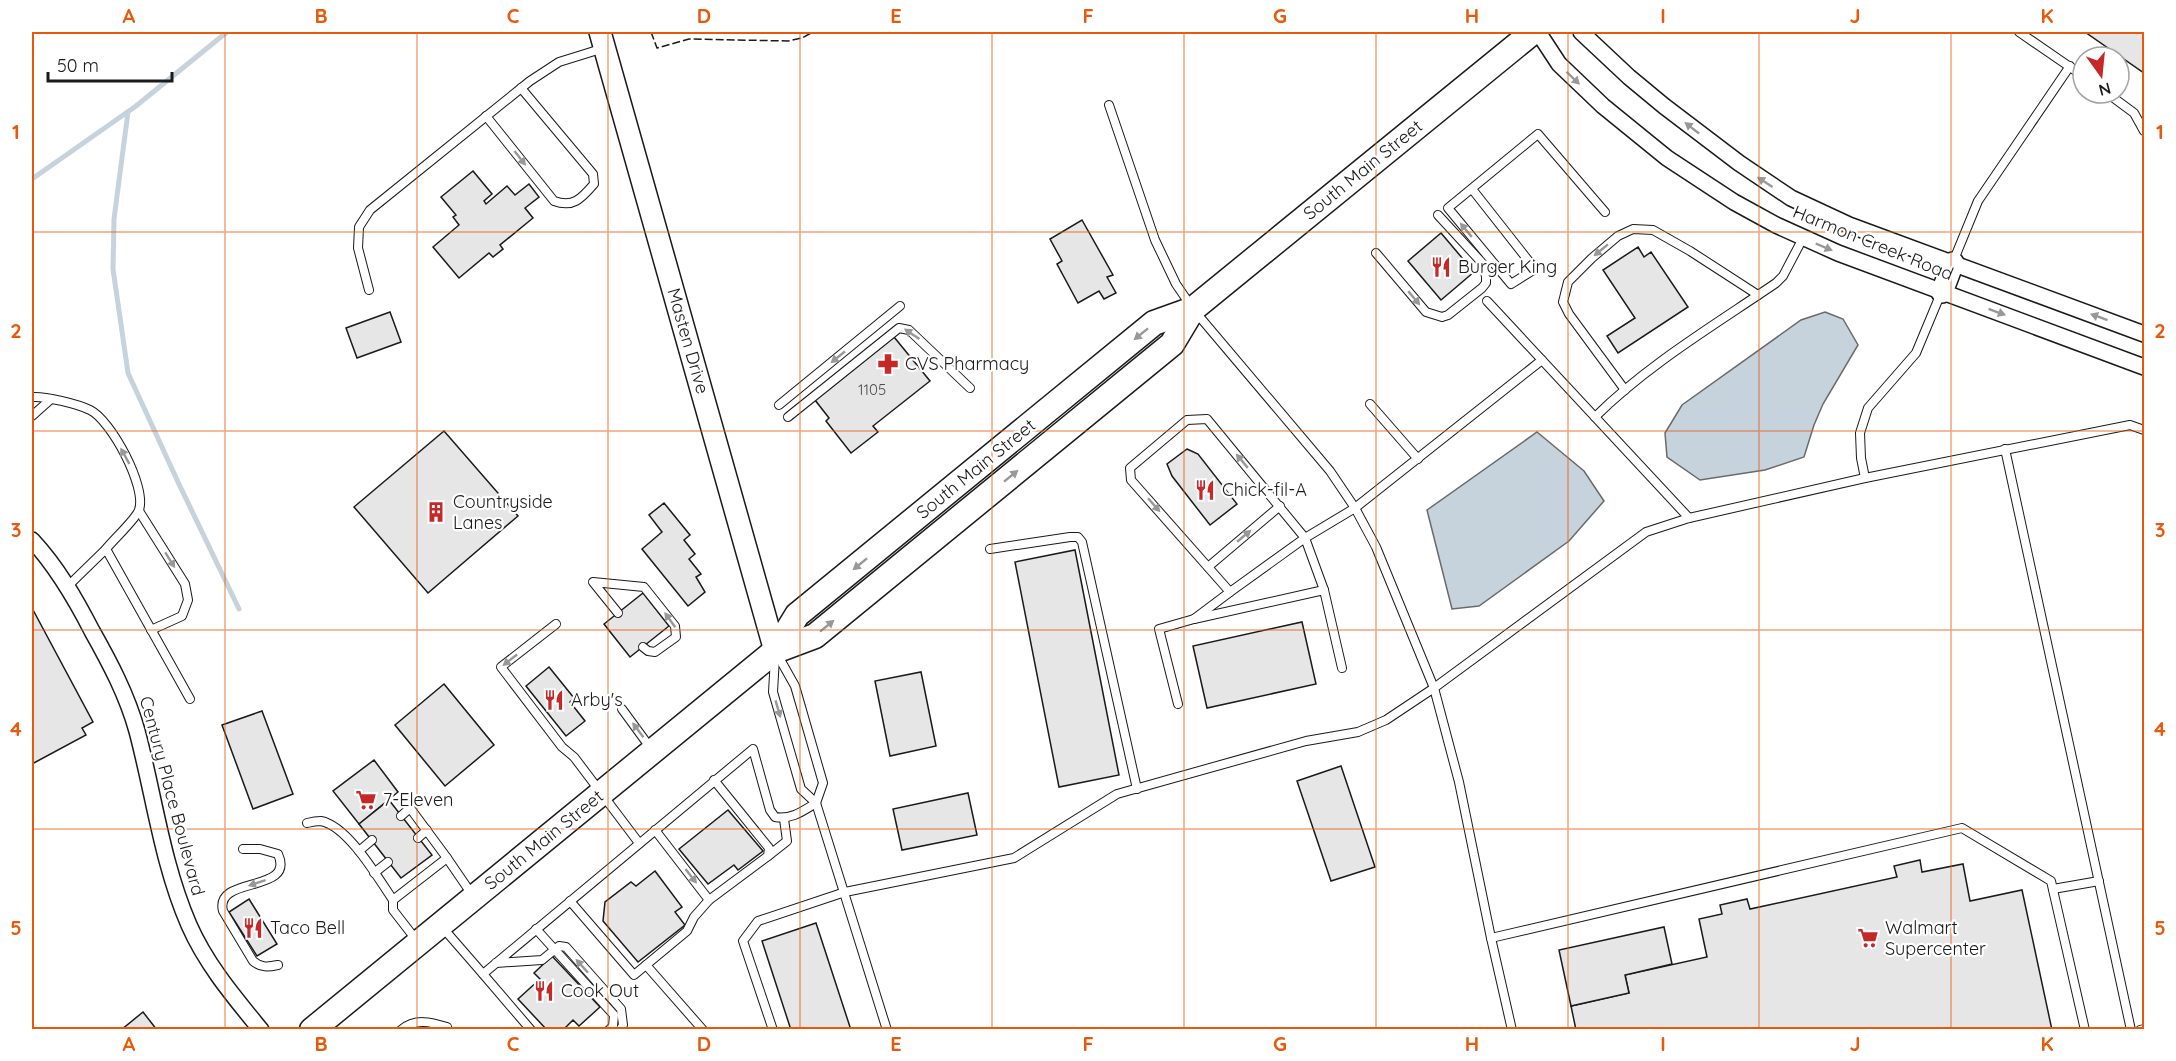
<svg xmlns="http://www.w3.org/2000/svg" width="2176" height="1061" font-family="Quicksand,sans-serif">
<style>
.water{fill:#c6d2dc;stroke:#6a6a6a;stroke-width:1.5}
.lines{fill:none;stroke-linecap:round;stroke-linejoin:round}
.stream{stroke:#c6d2dc;stroke-width:5}
.building{fill:#e6e6e6;stroke:#1a1a1a;stroke-width:1.5}
.lane-casing{stroke:#1a1a1a;stroke-width:10}
.street-casing{stroke:#1a1a1a;stroke-width:18}
.secondary-casing{stroke:#1a1a1a;stroke-width:24}
.primary-casing{stroke:#1a1a1a;stroke-width:27}
.lane{stroke:#fff;stroke-width:8}
.street{stroke:#fff;stroke-width:15}
.secondary{stroke:#fff;stroke-width:21}
.primary{stroke:#fff;stroke-width:24}
.fence{stroke:#1a1a1a;stroke-width:1.5;stroke-dasharray:8 3;stroke-linecap:butt}
.oneway{fill:#989898}
.grid{fill:none;stroke:#e8590c;stroke-width:1.5;stroke-opacity:0.55}
.labels{text-anchor:middle;stroke-width:4.5;stroke-linejoin:round;paint-order:stroke}
.number-label{font-size:15px;fill:#4d4d4d}
.street-label{font-size:18px;fill:#1a1a1a;stroke:#fff}
.poi-label{font-size:18px;fill:#1a1a1a;stroke:#fff;text-anchor:start}
.neatline{fill:none;stroke:#e8590c;stroke-width:2}
.grid-label{font-size:20px;text-anchor:middle;font-weight:bold;fill:#e8590c}
</style>
<rect width="100%" height="100%" fill="#fff"/>
<g class="water">
<path d="M1825 312 1843 319 1858 345 1823 404 1814 425 1804 457 1765 470 1700 480 1667 457 1665 433 1682 405 1801 320Z"/>
<path d="M1537 432 1584 471 1604 501 1569 541 1479 606 1452 609 1427 510Z"/>
</g>
<g class="lines">
<g class="stream">
<path d="M128 112 114 219 113 269 128 373 178 482 239 609"/>
<path d="M32 179 136 106 227 32"/>
</g>
</g>
<g class="building">
<path d="M2085 32H2144V73Z"/>
<path d="M473 171 492 194 484 201 486 204 507 186 515 195 529 184 539 197 525 208 533 218 500 245 503 249 493 257 489 253 459 278 433 247 459 225 453 217 456 215 441 197Z"/>
<path d="M1082 220 1113 275 1107 277 1116 293 1104 299 1099 291 1078 303 1057 264 1062 261 1050 239Z"/>
<path d="M1441 233 1474 272 1441 300 1408 261Z"/>
<path d="M1638 247 1644 257 1651 252 1688 307 1618 353 1607 336 1635 318 1603 270Z"/>
<path d="M390 312 401 342 357 358 346 328Z"/>
<path d="M894 337 930 381 873 426 878 432 851 453 826 421 829 418 815 400Z"/>
<path d="M444 431 518 516 428 593 354 507Z"/>
<path d="M1187 449 1198 454 1237 504 1210 525 1172 476 1167 464Z"/>
<path d="M664 503 690 535 684 540 695 554 689 559 701 574 696 577 705 592 688 606 642 549 662 532 649 515Z"/>
<path d="M1075 550 1119 775 1059 787 1015 562Z"/>
<path d="M643 593 669 626 630 657 604 624Z"/>
<path d="M32 608 93 722 82 728 86 735 32 764Z"/>
<path d="M1302 622 1316 684 1207 708 1193 646Z"/>
<path d="M549 667 574 698 570 702 585 721 566 736 526 686Z"/>
<path d="M921 672 936 746 890 756 875 681Z"/>
<path d="M444 684 494 745 445 786 395 725Z"/>
<path d="M262 711 293 794 253 809 222 725Z"/>
<path d="M374 760 398 792 359 824 333 791Z"/>
<path d="M1341 766 1375 867 1331 881 1297 781Z"/>
<path d="M968 793 977 835 902 850 893 809Z"/>
<path d="M389 800 432 855 401 878 359 824Z"/>
<path d="M728 810 763 851 738 870 734 865 708 884 679 849Z"/>
<path d="M1920 860 1922 872 1963 864 1970 901 2022 890 2052 1030H1576L1571 1006 1629 993 1625 975 1707 957 1699 919 1722 914 1720 905 1747 899 1750 909 1897 877 1894 866Z"/>
<path d="M655 871 682 907 675 912 685 925 638 962 603 921 605 902 631 882 636 886Z"/>
<path d="M249 899 277 944 257 956 229 912Z"/>
<path d="M816 923 851 1030H791L762 941Z"/>
<path d="M1664 927 1672 964 1625 975 1629 993 1571 1006 1559 950Z"/>
<path d="M552 956 600 1007 579 1026 573 1020 563 1030H547L518 999 540 979 534 973Z"/>
<path d="M143 1012 157 1030H121Z"/>
</g>
<g class="lines">
<g class="lane-casing">
<g id="lane">
<path d="M2019 32 2083 76"/>
<path d="M2107 93 2134 113 2144 131"/>
<path d="M1109 105 1155 240 1176 284 1193 309 1330 471 1355 508 1376 547 1434 688 1459 782 1491 938 1512 1030"/>
<path d="M486 116 554 201C573 208 581 199 594 184L593 174 521 88"/>
<path d="M1472 189 1535 269 1511 284 1448 208 1538 134 1605 212"/>
<path d="M1376 253 1426 312 1442 317 1448 315 1482 288 1486 283V277L1484 265 1438 215"/>
<path d="M1953 262 1978 201 2070 66"/>
<path d="M369 290 358 248 359 227 370 210 530 81 559 62 604 48"/>
<path d="M1487 301 1689 518"/>
<path d="M1625 390 1569 314 1563 302 1568 282 1592 258 1618 236 1633 229 1653 230 1690 251 1758 295"/>
<path d="M32 397C45 396 78 404 90 410 111 420 147 487 139 510 136 519 113 540 106 549"/>
<path d="M1370 404 1418 459"/>
<path d="M779 405 900 306"/>
<path d="M32 416 51 399"/>
<path d="M788 417 899 328 909 330 970 388"/>
<path d="M1595 417C1647 365 1716 324 1776 283L1783 276 1803 238"/>
<path d="M2005 449 2131 1030"/>
<path d="M1865 478 1861 458 1860 433 1868 408 1916 353 1941 293"/>
<path d="M139 511 185 584 188 600 182 616 151 630"/>
<path d="M990 549 1070 537H1078L1082 542 1137 789"/>
<path d="M1208 567 1280 506"/>
<path d="M68 586 106 549 190 699"/>
<path d="M1324 590 1305 538 1207 419 1187 420 1130 468 1131 480 1230 592 1305 538 1355 508 1542 360"/>
<path d="M618 613 593 582 644 587 675 626 676 637 655 652 648 651 643 647"/>
<path d="M1194 619 1324 590 1342 668"/>
<path d="M556 624 501 667 562 747 574 757 639 843"/>
<path d="M775 657 773 692 801 789 816 803 887 1030"/>
<path d="M1178 704 1159 629 1194 619 1230 592"/>
<path d="M622 709 652 750"/>
<path d="M401 816 410 808 447 858"/>
<path d="M307 823C311 822 318 821 321 821 348 826 378 878 393 900"/>
<path d="M655 830 709 900 768 856 769 848 714 780"/>
<path d="M418 838 427 830"/>
<path d="M243 849H260L278 854C296 894 214 875 223 911L253 961C261 968 268 967 278 965"/>
<path d="M359 851 372 840"/>
<path d="M768 856 787 841 784 819"/>
<path d="M374 873 388 862"/>
<path d="M2053 889 2099 881"/>
<path d="M570 901 634 975 687 931 694 917 709 900"/>
<path d="M443 928 483 974 753 749 770 810 775 817C791 820 803 811 816 803L823 783 795 686 777 654"/>
<path d="M536 929 614 1015 613 1026 609 1030"/>
<path d="M1491 938 1962 828 2051 881 2085 1030"/>
<path d="M417 941 393 910V900L447 858 473 896"/>
<path d="M496 963 542 960 559 946 566 947 621 1009 623 1025 620 1030"/>
<path d="M646 965 703 1030"/>
<path d="M483 974 531 1030"/>
<path d="M401 1030C415 1018 431 1022 447 1027"/>
<path d="M773 1030 743 941 758 921 845 892 1014 858 1117 794 1306 741 1358 732 1386 720 1434 688 1646 532 1689 518 1865 478 2130 425 2144 430"/>
<path d="M2140 1030 2144 1029"/>
</g>
</g>
<g class="street-casing">
<g id="street">
<path d="M1538 32 1559 64 1603 106 1667 158 1734 202 1776 225 1838 253 2144 367"/>
<path d="M1581 32 1629 77 1664 106 1739 163 1791 198 1849 225 2144 334"/>
<path d="M32 540C57 567 75 598 92 631 110 663 127 695 137 731 154 795 162 863 189 925 206 964 234 997 261 1030"/>
</g>
</g>
<g class="secondary-casing">
<g id="secondary">
<path d="M600 32 775 651"/>
<path d="M1942 292 1953 263"/>
</g>
</g>
<g class="primary-casing">
<g id="primary">
<path d="M775 651 797 615 1154 323 1193 309"/>
<path d="M312 1030 775 651 815 636 1172 344 1193 309 1533 32"/>
</g>
</g>
<use href="#lane" class="lane"/>
<use href="#street" class="street"/>
<use href="#secondary" class="secondary"/>
<use href="#primary" class="primary"/>
<path class="fence" d="M651 32 657 48 689 39 788 41 802 38 813 32"/>
</g>
<defs><path id="oneway-solid" d="M-6-.8H1V-3.2L6.5 0L1 3.2V.8H-6Z" transform="scale(1.5)"/></defs>
<g class="oneway">
<use href="#oneway-solid" transform="translate(1573 78) rotate(44)"/>
<use href="#oneway-solid" transform="translate(1692 128) rotate(-142)"/>
<use href="#oneway-solid" transform="translate(520 158) rotate(52)"/>
<use href="#oneway-solid" transform="translate(1765 182) rotate(-147)"/>
<use href="#oneway-solid" transform="translate(1466 230) rotate(-130)"/>
<use href="#oneway-solid" transform="translate(1824 247) rotate(23)"/>
<use href="#oneway-solid" transform="translate(1601 250) rotate(141)"/>
<use href="#oneway-solid" transform="translate(1414 298) rotate(50)"/>
<use href="#oneway-solid" transform="translate(1997 312) rotate(20)"/>
<use href="#oneway-solid" transform="translate(2099 317) rotate(-160)"/>
<use href="#oneway-solid" transform="translate(912 334) rotate(-146)"/>
<use href="#oneway-solid" transform="translate(1141 334) rotate(141)"/>
<use href="#oneway-solid" transform="translate(838 357) rotate(141)"/>
<use href="#oneway-solid" transform="translate(125 456) rotate(-119)"/>
<use href="#oneway-solid" transform="translate(1242 461) rotate(-130)"/>
<use href="#oneway-solid" transform="translate(1011 476) rotate(-39)"/>
<use href="#oneway-solid" transform="translate(1154 505) rotate(49)"/>
<use href="#oneway-solid" transform="translate(1244 536) rotate(-40)"/>
<use href="#oneway-solid" transform="translate(170 560) rotate(58)"/>
<use href="#oneway-solid" transform="translate(860 564) rotate(141)"/>
<use href="#oneway-solid" transform="translate(670 620) rotate(-126)"/>
<use href="#oneway-solid" transform="translate(827 626) rotate(-39)"/>
<use href="#oneway-solid" transform="translate(510 660) rotate(142)"/>
<use href="#oneway-solid" transform="translate(778 709) rotate(74)"/>
<use href="#oneway-solid" transform="translate(638 730) rotate(-127)"/>
<use href="#oneway-solid" transform="translate(691 876) rotate(52)"/>
<use href="#oneway-solid" transform="translate(257 883) rotate(162)"/>
<use href="#oneway-solid" transform="translate(582 966) rotate(-132)"/>
</g>
<path class="grid" d="M225 32V1030M417 32V1030M608 32V1030M800 32V1030M992 32V1030M1184 32V1030M1376 32V1030M1568 32V1030M1759 32V1030M1951 32V1030M32 232H2144M32 431H2144M32 630H2144M32 829H2144"/>
<defs>
<g id="restaurant-bare" transform="scale(1.62)"><path d="M-5-6h1v4h1v-4h1v4h1v-4h1v5L-1.5 .5V6h-2V.5L-5-1ZM5-6V6H3V1.5H1.5Q1.5-4 5-6Z" fill="#c62828" stroke="#fff" stroke-width="2.5" paint-order="stroke"/></g>
<g id="pharmacy-bare" transform="scale(1.62)"><path d="M-2-6h4v4h4v4h-4v4h-4v-4h-4v-4h4Z" fill="#c62828" stroke="#fff" stroke-width="2.5" paint-order="stroke"/></g>
<g id="building-bare" transform="scale(1.62)"><path d="M-4-6H4V6H1V3H-1V6H-4ZM-2.5-4.3h1.7v1.8h-1.7ZM.8-4.3h1.7v1.8H.8ZM-2.5-1h1.7V.8h-1.7ZM.8-1h1.7V.8H.8Z" fill="#c62828" stroke="#fff" stroke-width="2.5" paint-order="stroke"/></g>
<g id="supermarket-bare" transform="scale(1.62)"><path d="M-6-5.5h2.5l.6 2H6L4.5 2H-2.5L-4.4-4H-6ZM-1.5 3.2a1.3 1.3 0 1 0 .1 0ZM3 3.2a1.3 1.3 0 1 0 .1 0Z" fill="#c62828" stroke="#fff" stroke-width="2.5" paint-order="stroke"/></g>
</defs>
<g fill-rule="evenodd">
<use href="#restaurant-bare" x="1441" y="267"/>
<use href="#pharmacy-bare" x="888" y="364"/>
<use href="#restaurant-bare" x="1205" y="490"/>
<use href="#building-bare" x="436" y="512"/>
<use href="#restaurant-bare" x="554" y="700"/>
<use href="#supermarket-bare" x="366" y="800"/>
<use href="#restaurant-bare" x="253" y="928"/>
<use href="#supermarket-bare" x="1868" y="938"/>
<use href="#restaurant-bare" x="544" y="991"/>
</g>
<g class="labels">
<g class="number-label">
<text x="872" y="395">1105</text>
</g>
<g class="street-label">
<text transform="translate(1363 170) rotate(-39)" y="6">South Main Street</text>
<text transform="translate(1873 243) rotate(22)" y="6">Harmon Creek Road</text>
<text transform="translate(688 341) rotate(74)" y="6">Masten Drive</text>
<text transform="translate(976 469) rotate(-39)" y="6">South Main Street</text>
<text transform="translate(172 796) rotate(75)" y="6">Century Place Boulevard</text>
<text transform="translate(544 840) rotate(-39)" y="6">South Main Street</text>
</g>
<g class="poi-label">
<text x="1458" y="273">Burger King</text>
<text x="905" y="370">CVS Pharmacy</text>
<text x="1222" y="496">Chick-fil-A</text>
<text x="453" y="508">Countryside<tspan x="453" dy="21">Lanes</tspan></text>
<text x="571" y="706">Arby's</text>
<text x="383" y="806">7-Eleven</text>
<text x="270" y="934">Taco Bell</text>
<text x="1885" y="934">Walmart<tspan x="1885" dy="21">Supercenter</tspan></text>
<text x="561" y="997">Cook Out</text>
</g>
</g>
<rect width="2176" height="1061" fill="none" stroke="#ffffff" stroke-width="66"/>
<g transform="translate(2101 75) rotate(165)"><circle r="28" fill="#ffffff" stroke="#a3a3a3" stroke-width="1.5"/>
<path d="M0-4.5L10 22L0 15L-10 22Z" fill="#c62828"/>
<text y="-9" font-size="16" font-weight="bold" text-anchor="middle" fill="#1a1a1a">N</text>
</g>
<path d="M48 72v9h124v-9" fill="none" stroke="#1a1a1a" stroke-width="3"/>
<text x="57" y="72" font-size="18" fill="#1a1a1a" stroke="#ffffff" stroke-width="4.5" paint-order="stroke">50 m</text>
<rect x="33" y="33" width="2110" height="995" class="neatline"/>
<g class="grid-label">
<text x="129" y="23">A</text>
<text x="321" y="23">B</text>
<text x="513" y="23">C</text>
<text x="704" y="23">D</text>
<text x="896" y="23">E</text>
<text x="1088" y="23">F</text>
<text x="1280" y="23">G</text>
<text x="1472" y="23">H</text>
<text x="1663" y="23">I</text>
<text x="1855" y="23">J</text>
<text x="2047" y="23">K</text>
<text x="16" y="139">1</text>
<text x="2160" y="139">1</text>
<text x="16" y="338">2</text>
<text x="2160" y="338">2</text>
<text x="16" y="537">3</text>
<text x="2160" y="537">3</text>
<text x="16" y="736">4</text>
<text x="2160" y="736">4</text>
<text x="16" y="935">5</text>
<text x="2160" y="935">5</text>
<text x="129" y="1051">A</text>
<text x="321" y="1051">B</text>
<text x="513" y="1051">C</text>
<text x="704" y="1051">D</text>
<text x="896" y="1051">E</text>
<text x="1088" y="1051">F</text>
<text x="1280" y="1051">G</text>
<text x="1472" y="1051">H</text>
<text x="1663" y="1051">I</text>
<text x="1855" y="1051">J</text>
<text x="2047" y="1051">K</text>
</g>
</svg>
